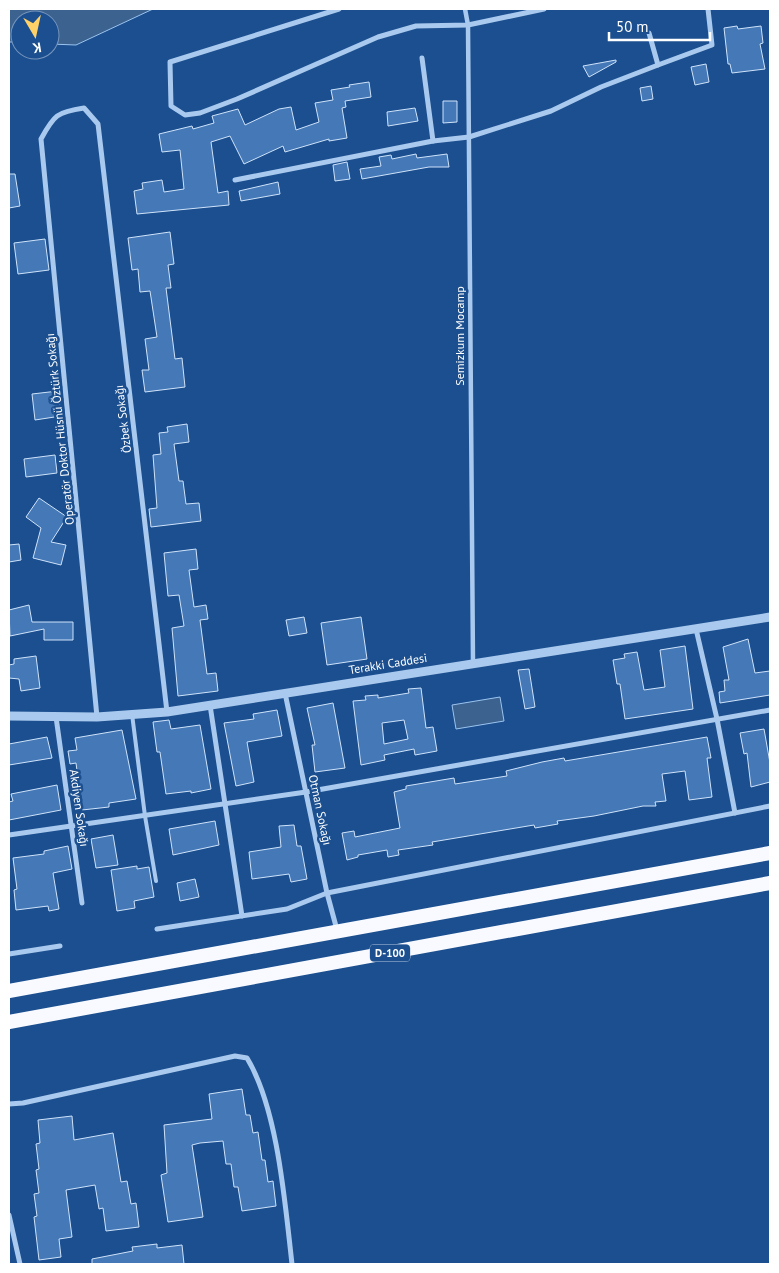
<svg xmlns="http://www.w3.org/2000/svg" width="779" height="1273" font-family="'PT Sans',sans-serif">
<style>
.water{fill:#3c6290;stroke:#9cc4f0}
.building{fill:#4478b7;stroke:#cfe3fa;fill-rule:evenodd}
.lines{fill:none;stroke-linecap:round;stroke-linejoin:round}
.service{stroke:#a9c9ee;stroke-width:4}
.pedestrian{stroke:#a9c9ee;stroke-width:4.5}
.minor{stroke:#a9c9ee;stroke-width:5}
.tertiary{stroke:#a9c9ee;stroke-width:9}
.trunk{stroke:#f8faff;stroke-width:14}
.labels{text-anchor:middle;stroke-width:5;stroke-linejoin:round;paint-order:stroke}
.shield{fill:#1b4f8f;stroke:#bbcadd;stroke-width:1}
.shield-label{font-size:11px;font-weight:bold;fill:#fff}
.street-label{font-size:12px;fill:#fff;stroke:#1b4f8f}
</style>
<rect width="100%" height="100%" fill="#1b4f8f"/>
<g class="water">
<path d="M9 9H153L76 45 50 44V20H20V42H9Z"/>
<path d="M500 697 504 721 456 729 452 705Z"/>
</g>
<g class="building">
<path d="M737 26 738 29 761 26 763 43 760 44 765 69 732 73 730 64H728L724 28Z"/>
<path d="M616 60V62L589 77 583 66Z"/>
<path d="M706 64 709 82 695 85 691 67Z"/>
<path d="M369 82 371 97 345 101 346 107 342 108 347 138 329 141V139L285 152 283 146 244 164 230 136 211 142 218 193 228 191 229 205 137 214 134 191 143 189 142 183 162 180 164 192 184 189 180 150 162 152 159 134 192 126 193 129 214 123 212 116 238 109 245 125 279 109 291 107 296 130 319 122 315 103 333 100 331 90 350 87 349 85Z"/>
<path d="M651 86 653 99 642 101 640 88Z"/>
<path d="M443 101H457V122L443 123Z"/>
<path d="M415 108 418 121 388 126 387 112Z"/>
<path d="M416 154 417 158 447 154 449 167H429L362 179 360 169 381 166 379 157 391 155 392 159Z"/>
<path d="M347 162 350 179 335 181 333 165Z"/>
<path d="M9 174H15L20 206 9 208Z"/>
<path d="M278 182 280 194 241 201 239 191Z"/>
<path d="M170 232 174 264 168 265 171 288H166L175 359 182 358 185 387 145 392 142 370H149L145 339 157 337 150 291 140 292 138 269 132 270 128 238Z"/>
<path d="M45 239 49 270 18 274 14 243Z"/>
<path d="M58 391 61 416 35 420 32 394Z"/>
<path d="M187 424 189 442 174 444 179 481H183L186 504 199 503 201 521 151 527 149 509 157 508 153 455 161 454 159 433 168 432 167 427Z"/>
<path d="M55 455 57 473 26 477 24 459Z"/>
<path d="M39 498 67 517 51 542 66 545 61 565 33 558 41 528 26 517Z"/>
<path d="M19 544 21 560 9 562V545Z"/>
<path d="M196 549 198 569 189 570 194 607 206 605 208 619 200 620 207 674 216 673 218 691 178 696 172 628 184 626 179 595 168 596 164 553Z"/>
<path d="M29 605 32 622H73V640H44V629L10 636 9 610Z"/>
<path d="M304 617 307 633 289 636 286 620Z"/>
<path d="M361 617 367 659 327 665 321 623Z"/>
<path d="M748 639 755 673 770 671V695L720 703 719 692 725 691 724 680H729L723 647Z"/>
<path d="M685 646 693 709 625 719 620 684H617L613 660 625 658 624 654 637 652 644 690 665 687 660 650Z"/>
<path d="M36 656 40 688 21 691 19 679 9 678V665L14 664V659Z"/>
<path d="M529 669 535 707 525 709 518 670Z"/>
<path d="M421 688 426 728 433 727 437 751 415 755 414 749 384 755 385 760 361 765 353 701 366 700 365 696 378 695V698L409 693 408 689ZM404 720 408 739 384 744 382 723Z"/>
<path d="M333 703 345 768 315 772 312 745H315L307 708Z"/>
<path d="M277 710 282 736 247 742 254 782 236 786 224 723 254 719 253 714Z"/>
<path d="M169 720 171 729 200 725 211 789 191 793V791L166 794 160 752H157L153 722Z"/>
<path d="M764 729 770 763V782L751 787 747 753 744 754 740 733Z"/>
<path d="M122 730 136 799 109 803V807L82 810 76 763 70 764 68 751 77 750 75 738Z"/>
<path d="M47 737 52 758 9 765V744Z"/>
<path d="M707 737 711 758H707L712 797 689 800 685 771 662 774 666 801 655 802 656 806H643L594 816 557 821 558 824 535 828 534 825 432 842 433 845 398 850 399 855 388 857 387 850 358 855V857L347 860 342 833 354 831 355 837 400 828 394 792 406 789V786L454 778 455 784 507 776 506 771 542 762 564 758 565 761Z"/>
<path d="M57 785 61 810 9 820V802L13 801 11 794Z"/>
<path d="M215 821 219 845 173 855 169 829Z"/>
<path d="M294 825 297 846H301L307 879 291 882 289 874 252 879 249 852 281 847 279 826Z"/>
<path d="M113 835 118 865 96 868 91 839Z"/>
<path d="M68 846 72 869 53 873 59 909 49 911 48 906 16 910 14 890 17 889 13 858 44 854V851Z"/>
<path d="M137 866V869L149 867 154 897 134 901 135 908 117 911 111 870Z"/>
<path d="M195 879 199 897 180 901 177 883Z"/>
<path d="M242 1089 246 1115H250L253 1133 258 1132 262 1160H265L268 1182 273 1181 276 1206 242 1211 238 1187H234L231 1164H226L223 1141 200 1143 192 1145 203 1217 168 1222 161 1175 167 1173 164 1125 212 1119 209 1094Z"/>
<path d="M72 1116 74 1140 113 1133 121 1182 127 1181 131 1204 136 1203 139 1227 106 1231 103 1208 99 1209 95 1185 66 1190 72 1237 59 1239 61 1257 39 1260 34 1217 37 1216 34 1194 39 1193 36 1170 39 1169 36 1144 40 1143 38 1120Z"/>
<path d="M157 1244V1248L182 1245 184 1264H92V1259L133 1251 132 1247Z"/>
</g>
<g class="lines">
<path class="service" d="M132 714 145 816 156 881"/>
<path class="pedestrian" d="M465 9 468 25 473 664"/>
<g class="minor">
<path d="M339 9 170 62 171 106 185 115 200 113 237 99 378 37 416 26 468 25 544 9"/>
<path d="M422 58 433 141"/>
<path d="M658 65 712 45 708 9"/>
<path d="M235 180 433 141 469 137 551 111 601 87 658 65 649 33"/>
<path d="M696 629 717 719 735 813"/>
<path d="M285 693 327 893 337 930"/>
<path d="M210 705 242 916"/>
<path d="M56 717 82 903"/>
<path d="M97 717 41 139C54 115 57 112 84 108L98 124 167 712"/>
<path d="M9 835 306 792 770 710"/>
<path d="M157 929 287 909 327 893 770 806"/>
<path d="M9 954 60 946"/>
<path d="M9 1104 23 1103 235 1056 247 1058C278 1109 285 1204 292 1264"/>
<path d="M9 1215 20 1264"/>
</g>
<path class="tertiary" d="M9 716 97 717 167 712 770 617"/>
<g class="trunk">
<path d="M9 991 770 853"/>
<path d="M9 1022 770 883"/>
</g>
</g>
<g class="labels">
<rect class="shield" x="370" y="944.5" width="40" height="17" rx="4"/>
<g class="shield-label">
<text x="390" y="957">D-100</text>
</g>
<g class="street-label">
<text transform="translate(460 336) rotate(-90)" y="4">Semizkum Mocamp</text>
<text transform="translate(123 419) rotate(-97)" y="4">Özbek Sokağı</text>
<text transform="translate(60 429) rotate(-96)" y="4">Operatör Doktor Hüsnü Öztürk Sokağı</text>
<text transform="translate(388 664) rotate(-9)" y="4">Terakki Caddesi</text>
<text transform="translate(79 808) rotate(82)" y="4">Akdiyen Sokağı</text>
<text transform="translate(320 810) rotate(78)" y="4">Otman Sokağı</text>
</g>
</g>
<rect width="779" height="1273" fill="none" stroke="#ffffff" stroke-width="20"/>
<g transform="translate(35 35) rotate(171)"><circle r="24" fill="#1b4f8f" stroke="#7695bc"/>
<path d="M0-4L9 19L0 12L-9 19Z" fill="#ffd166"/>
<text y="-8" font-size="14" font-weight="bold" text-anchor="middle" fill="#ffffff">K</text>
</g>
<path d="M609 32v8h101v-8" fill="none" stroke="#ffffff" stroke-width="2.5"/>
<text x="616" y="32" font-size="15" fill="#ffffff" stroke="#1b4f8f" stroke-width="4" paint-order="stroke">50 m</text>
</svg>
